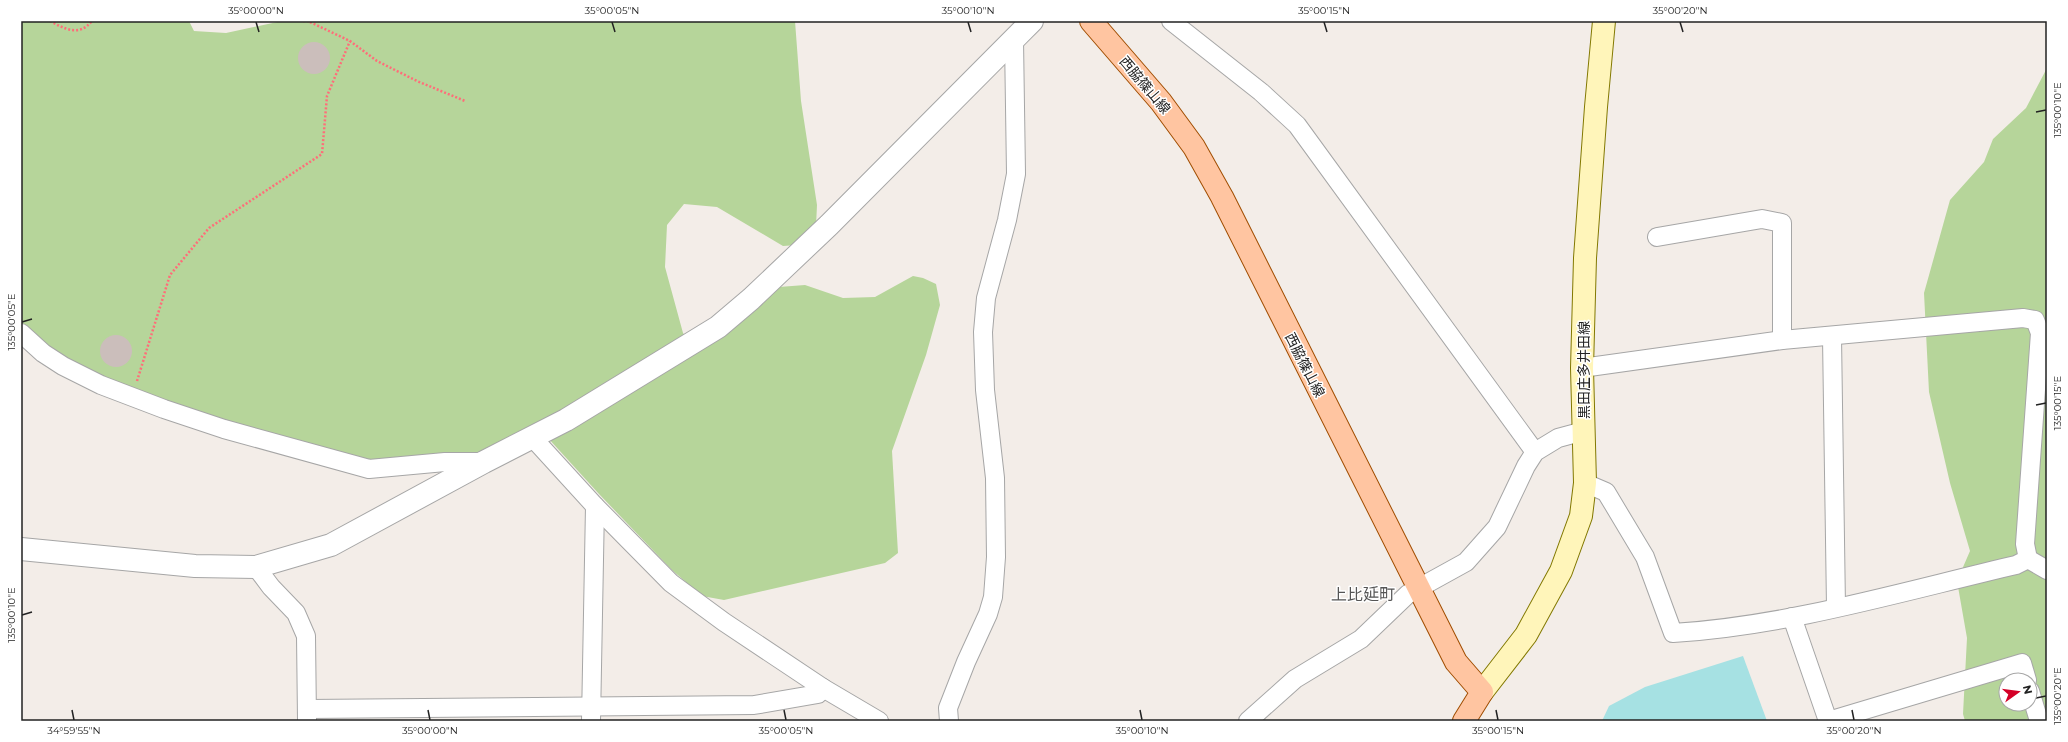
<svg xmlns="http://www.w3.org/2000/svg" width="2068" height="742" font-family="Montserrat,'Noto Sans JP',sans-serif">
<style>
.forest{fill:#b6d59a;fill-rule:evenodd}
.water{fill:#a6e1e3}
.building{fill:#cbbebb}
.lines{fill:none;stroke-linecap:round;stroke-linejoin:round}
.minor-casing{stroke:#a6a6a6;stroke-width:20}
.tertiary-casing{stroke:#a6a6a6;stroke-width:24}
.secondary-casing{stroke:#827800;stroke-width:24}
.primary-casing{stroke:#a04d00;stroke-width:24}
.path{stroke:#ff6d79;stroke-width:2.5;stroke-dasharray:2 2;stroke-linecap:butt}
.minor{stroke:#fff;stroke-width:18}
.tertiary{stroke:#fff;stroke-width:22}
.secondary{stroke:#fff5ba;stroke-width:22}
.primary{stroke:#ffc5a1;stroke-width:22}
.ticks{fill:none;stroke:#222;stroke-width:1.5}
.labels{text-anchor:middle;stroke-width:3;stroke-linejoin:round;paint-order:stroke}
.street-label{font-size:14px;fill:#222;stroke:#fff}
.quarter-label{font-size:16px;fill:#555;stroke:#fff}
.neatline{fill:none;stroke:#222;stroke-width:1.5}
.ticks-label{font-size:10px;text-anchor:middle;fill:#222}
</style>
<rect width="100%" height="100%" fill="#f3ede8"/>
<g class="forest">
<path d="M21 21H189L194 31 226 33 282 21H795L801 101 817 205 816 226 797 245 783 246 717 207 684 204 667 225 665 267 683 333 695 350 743 319 779 287 805 285 843 298 875 297 913 276 923 278 936 284 940 305 926 355 892 451 898 553 885 563 724 600 702 596 672 570 599 494 538 427 478 454 377 461 225 425 80 370 21 328Z"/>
<path d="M2047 68V721H1965L1963 714 1967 638 1957 581 1970 551 1950 483 1929 392 1924 293 1950 200 1984 162 1993 139 2026 108ZM2006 680H2030V704H2006Z"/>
</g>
<path class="water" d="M1743 656 1767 721H1602L1609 706 1645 687Z"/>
<g class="building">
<circle cx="314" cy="58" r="16"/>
<circle cx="116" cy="351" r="16"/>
</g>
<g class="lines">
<g class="minor-casing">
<g id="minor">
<path d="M1171 21 1261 92 1297 125 1535 452"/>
<path d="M1657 237 1762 219 1782 223V340"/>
<path d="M21 333 43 353 63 366 101 385 164 409 224 429 369 469 445 462H484"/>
<path d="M1832 337 1836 607"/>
<path d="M1582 368 1782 340 2023 318 2035 320 2040 333 2025 544 2028 559"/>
<path d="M532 437 595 506 671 583 724 622 823 688 879 721"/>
<path d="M1585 483 1606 492 1645 557 1673 633C1788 626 1904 591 2016 565L2028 559"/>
<path d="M2028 559 2047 570"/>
<path d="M256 567 271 587 296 613 306 636 307 720"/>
<path d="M1792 617 1828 721"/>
<path d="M2030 691 2039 721"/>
<path d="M307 709 754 705 818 694 823 688"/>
<path d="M591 721 595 506"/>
<path d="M949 721 948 708 966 662 988 614 993 597 996 557 995 478 985 390 983 332 986 298 1007 220 1016 174 1014 40"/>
<path d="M1248 721 1295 679 1361 639 1408 594 1466 562 1497 527 1526 466 1535 452 1558 438 1584 431"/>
<path d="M1828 721 2022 663 2027 680"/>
</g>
</g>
<g class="tertiary-casing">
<path id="tertiary" d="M21 549 195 566 256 567 331 545 484 462 566 420 718 327 751 299 829 225 1032 21"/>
</g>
<g class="secondary-casing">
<path id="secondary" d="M1482 692 1526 635 1561 571 1581 516 1585 483 1582 368 1585 258 1596 107 1604 21"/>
</g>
<g class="primary-casing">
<path id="primary" d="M1091 21 1161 102 1194 147 1222 197 1456 662 1482 692 1464 721"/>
</g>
<g class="path">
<path d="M50 21C65 29 79 37 92 21"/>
<path d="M303 21H310"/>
<path d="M310 22 350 41 377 61 417 81 465 101"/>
<path d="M137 381 170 275 209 228 322 154 327 96 350 41"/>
</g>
<use href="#minor" class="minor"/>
<use href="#tertiary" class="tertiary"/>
<use href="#secondary" class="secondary"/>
<use href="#primary" class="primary"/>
</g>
<path class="ticks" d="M256 22 259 32M612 22 615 32M968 22 971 32M1324 22 1327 32M1680 22 1683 32M2036 112 2046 110M22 322 32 319M2036 405 2046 403M22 615 32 612M2036 698 2046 696M72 710 74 720M428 710 430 720M784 710 786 720M1140 710 1142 720M1496 710 1498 720M1852 710 1854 720"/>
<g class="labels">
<g class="street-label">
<text transform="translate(1145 85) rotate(50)" y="5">西脇篠山線</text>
<text transform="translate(1305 365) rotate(63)" y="5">西脇篠山線</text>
<text transform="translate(1584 370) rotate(-90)" y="5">黒田庄多井田線</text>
</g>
<g class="quarter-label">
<text x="1363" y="600">上比延町</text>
</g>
</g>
<rect width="2068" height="742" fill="none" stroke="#ffffff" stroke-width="44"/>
<g transform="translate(2018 692) rotate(76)"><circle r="19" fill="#ffffff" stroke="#a7a7a7"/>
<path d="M0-3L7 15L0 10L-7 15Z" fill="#d40027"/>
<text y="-6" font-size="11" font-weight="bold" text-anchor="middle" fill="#222222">N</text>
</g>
<rect x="22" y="22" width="2024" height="698" class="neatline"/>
<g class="ticks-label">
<text x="256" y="14">35°00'00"N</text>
<text x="612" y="14">35°00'05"N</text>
<text x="968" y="14">35°00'10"N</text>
<text x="1324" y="14">35°00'15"N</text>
<text x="1680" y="14">35°00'20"N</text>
<text transform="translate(2057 110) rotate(-90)" y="4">135°00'10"E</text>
<text transform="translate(11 322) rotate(-90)" y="4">135°00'05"E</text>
<text transform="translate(2057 403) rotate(-90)" y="4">135°00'15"E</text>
<text transform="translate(11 615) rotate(-90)" y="4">135°00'10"E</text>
<text transform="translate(2057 696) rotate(-90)" y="4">135°00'20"E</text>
<text x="74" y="734">34°59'55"N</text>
<text x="430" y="734">35°00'00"N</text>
<text x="786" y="734">35°00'05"N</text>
<text x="1142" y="734">35°00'10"N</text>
<text x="1498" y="734">35°00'15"N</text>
<text x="1854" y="734">35°00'20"N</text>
</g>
</svg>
